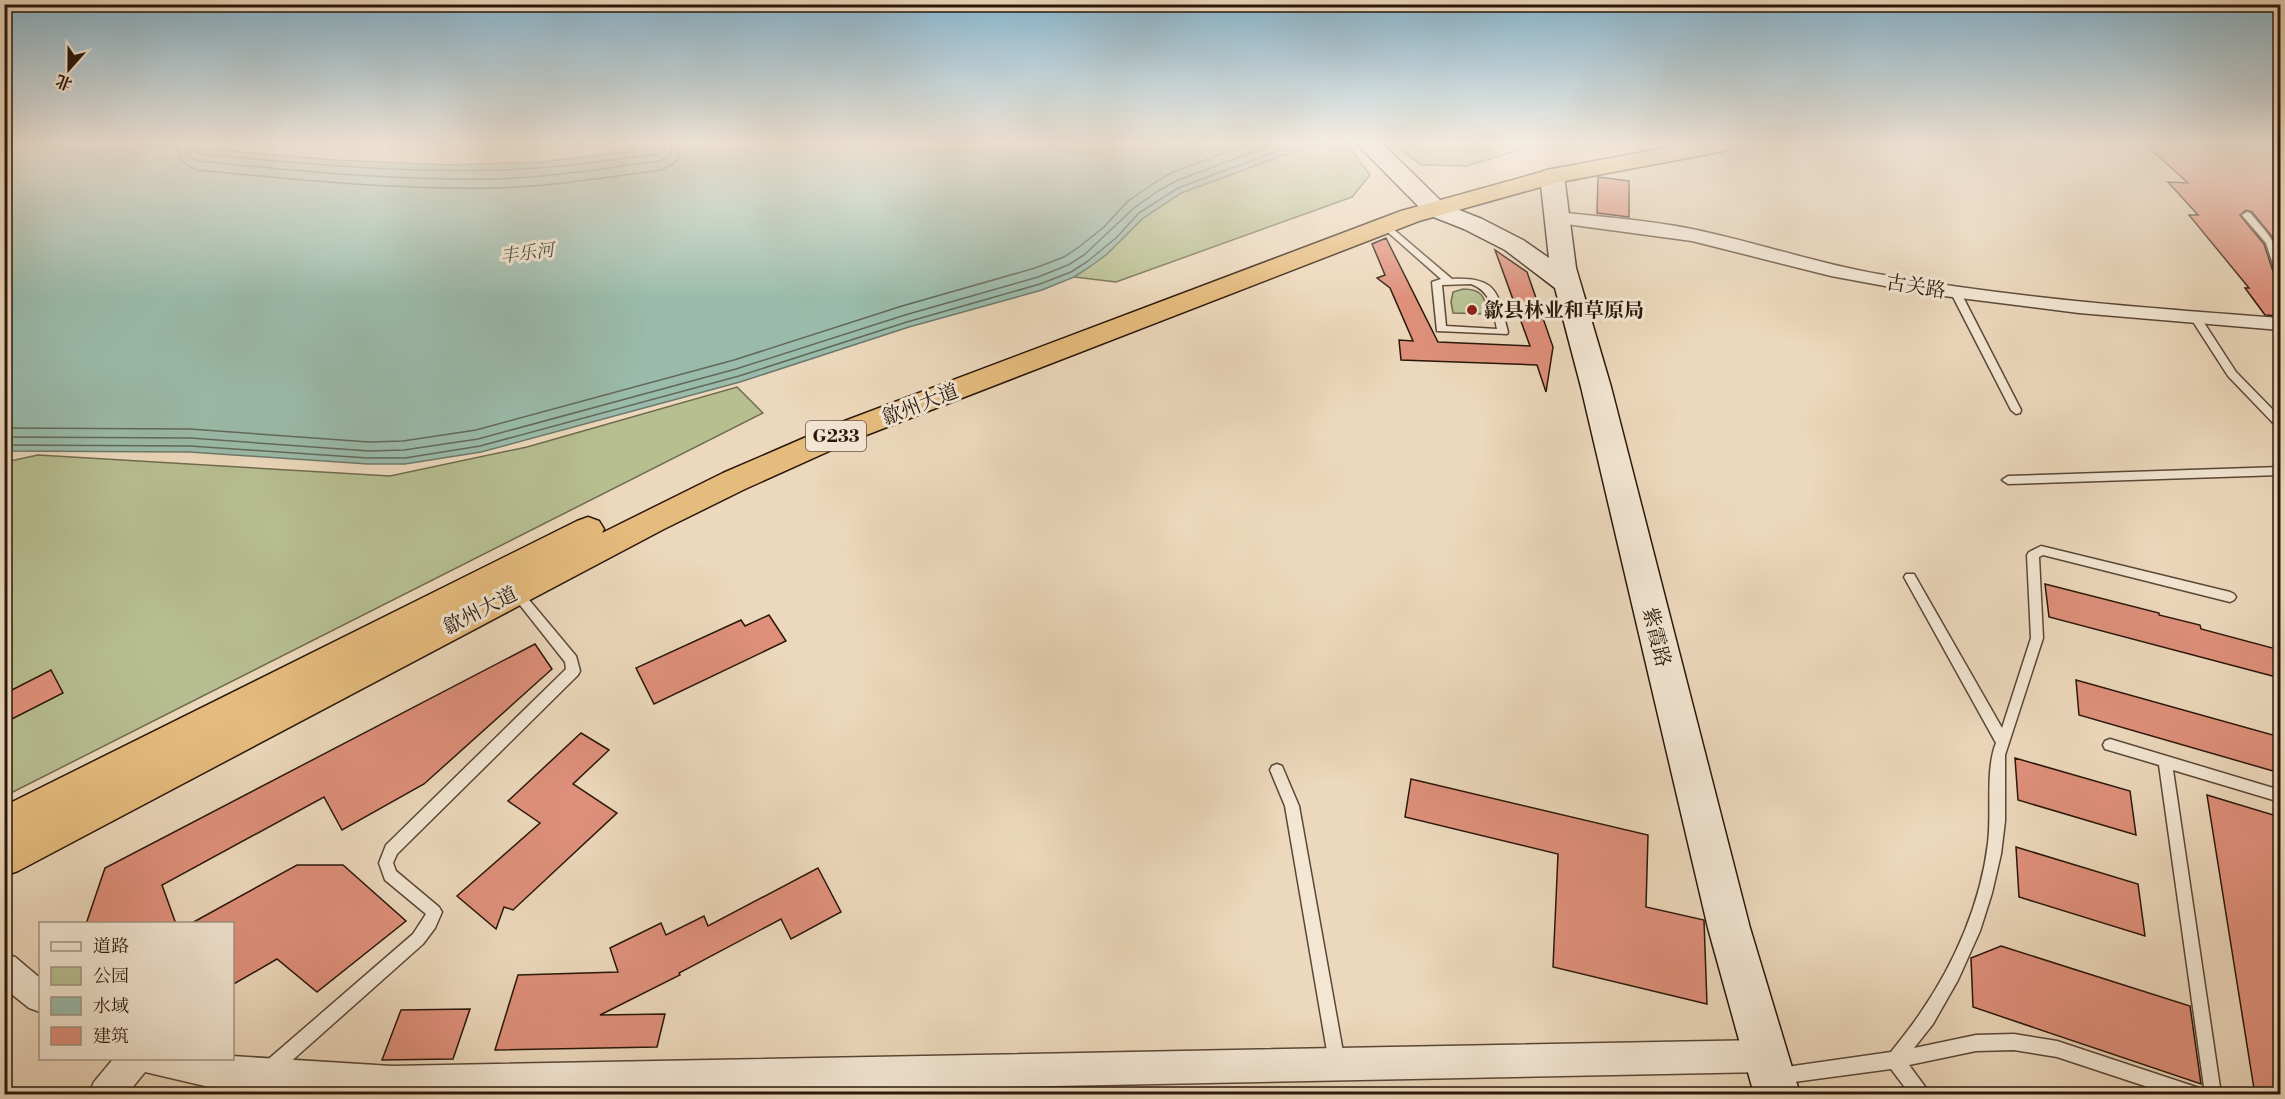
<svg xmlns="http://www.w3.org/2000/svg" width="2285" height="1099" font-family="'Libre Bodoni','Noto Serif SC',serif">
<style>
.green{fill:#b7bf91;stroke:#706b4e;stroke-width:1.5}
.water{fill:#9abbab;stroke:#6d796b;stroke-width:1.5}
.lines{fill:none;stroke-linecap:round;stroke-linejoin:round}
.shore{stroke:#62695a;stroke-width:1.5}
.building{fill:#df907b;stroke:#2a170a;stroke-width:1.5}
.lane-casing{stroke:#5a4736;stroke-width:3}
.street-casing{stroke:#5a4736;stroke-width:3}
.secondary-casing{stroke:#2a170a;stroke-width:3}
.highway-casing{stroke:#2a170a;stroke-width:3}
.lane{fill:#f3e6d3;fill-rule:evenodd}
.street{fill:#f3e6d3;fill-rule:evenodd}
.secondary{fill:#f3e6d3;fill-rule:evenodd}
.highway{fill:#e6bc7e;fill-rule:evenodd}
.poi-dot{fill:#8f2418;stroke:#f3e6d3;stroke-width:2}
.labels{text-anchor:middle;stroke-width:6;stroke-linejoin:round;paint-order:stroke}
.far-water-label{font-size:18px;font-style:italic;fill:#515042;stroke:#f3e6d3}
.shield{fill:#f3e6d3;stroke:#665546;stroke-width:1.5}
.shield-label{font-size:18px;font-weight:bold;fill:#2a170a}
.street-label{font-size:20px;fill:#2a170a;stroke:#f3e6d3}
.poi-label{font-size:20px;font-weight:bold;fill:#2a170a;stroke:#f3e6d3;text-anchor:start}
</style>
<rect width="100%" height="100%" fill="#ecd8bc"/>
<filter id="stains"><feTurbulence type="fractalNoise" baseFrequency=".00333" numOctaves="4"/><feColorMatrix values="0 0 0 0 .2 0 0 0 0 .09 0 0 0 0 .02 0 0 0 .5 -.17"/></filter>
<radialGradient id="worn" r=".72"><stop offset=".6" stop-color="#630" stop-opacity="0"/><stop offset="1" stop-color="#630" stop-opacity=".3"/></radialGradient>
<g class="green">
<path d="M1311 145H1348L1370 175 1352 197 1116 282 1074 277 1107 254 1143 218 1181 193Z"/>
<path d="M1394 145H1536L1467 166 1421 165Z"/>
<path d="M1463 289C1482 289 1485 297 1488 314L1453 313 1451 302 1453 292Z"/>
<path d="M737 387 763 413 5 796V462L38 455 390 476 527 447Z"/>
</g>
<path class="water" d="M5 145H166L336 160 448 165 541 162 682 145H1311L1181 193 1143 218 1107 254 1091 266 1074 277 1042 290 909 327 740 382 481 452 405 464H368L189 452 5 451Z"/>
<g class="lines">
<g class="shore">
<path d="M176 145 182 162 197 170C297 180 397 190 498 188 553 186 608 177 662 170L677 161 682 145"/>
<path d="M185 145 188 156 198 161C298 171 397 181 497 179 552 177 606 168 660 161L670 155 672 145"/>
<path d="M193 145 194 151 199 154C298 163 396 173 495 170 550 169 605 161 659 154L664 151 665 145"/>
<path d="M4 428 190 429 369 442 403 441 476 430 734 360 902 306 1035 268 1064 257 1079 247 1104 227 1128 201 1154 183 1173 172 1246 145"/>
<path d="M4 437 190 438 369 451 404 450 478 439 736 369 905 315 1038 277 1068 265 1084 255 1134 208 1158 191 1176 181 1272 145"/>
<path d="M4 445 190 446 368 458H405L480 446 739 376 907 322 1040 284 1071 272 1088 261 1116 238 1139 213 1178 188 1294 145"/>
</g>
</g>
<g class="building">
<path d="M2146 145H2280V256L2274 239 2252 212 2246 210 2240 215 2264 244 2273 271 2280 275V316L2265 315 2245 288H2249L2189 215H2198L2168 182 2188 183Z"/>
<path d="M1598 177 1629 181V217L1597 213Z"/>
<path d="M1386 238 1438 342 1530 346 1495 250 1527 272 1553 347 1546 392 1537 365 1401 360 1399 340 1413 341 1390 288 1377 278 1385 275 1372 244Z"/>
<path d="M2045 584 2159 613V615L2200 625 2201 629 2280 650V678L2049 617Z"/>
<path d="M769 615 786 641 654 704 636 668 741 620 745 626Z"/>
<path d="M535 644 552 669 424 784 342 830 324 797 162 885 176 924H86L105 868Z"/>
<path d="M51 670 63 693 4 723V694Z"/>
<path d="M2076 680 2280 737V773L2079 715Z"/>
<path d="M581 733 609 750 573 784 617 813 513 910 504 907 496 929 457 896 540 823 508 801Z"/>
<path d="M2015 758 2130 791 2136 835 2018 800Z"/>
<path d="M1411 779 1648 835 1646 907 1704 920 1707 1004 1553 967 1558 854 1405 817Z"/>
<path d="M2207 795 2280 817V1095H2255Z"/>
<path d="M2016 847 2138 884 2145 936 2019 897Z"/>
<path d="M297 865H343L406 921 317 992 277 959 232 985V924H190Z"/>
<path d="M818 868 841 912 791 939 781 919 679 973 680 975 600 1015 665 1014 657 1047 495 1050 518 975 618 972 610 948 661 923 666 935 704 916 708 926Z"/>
<path d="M2001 946 2190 1006 2201 1084 1973 1007 1971 958Z"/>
<path d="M470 1009 453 1059 382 1060 401 1010Z"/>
</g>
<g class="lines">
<g class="lane-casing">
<g id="lane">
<path d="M2247 212 2250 213C2268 234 2280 244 2280 273L2275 270 2266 243 2242 215Z"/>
<path d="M1385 222 1452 279C1498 277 1498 293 1508 332L1507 334 1437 331 1432 282 1441 279 1382 227 1380 225ZM1471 284C1491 291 1493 310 1497 329L1446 326 1442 285Z"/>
<path d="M1956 290 1961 293 2021 410 2020 413 2016 414 2011 410 1951 293Z"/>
<path d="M2195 314 2199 315 2236 372 2280 417V427L2276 426 2228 376 2190 317Z"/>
<path d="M2280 467V475L2008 484 2002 480 2008 476Z"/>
<path d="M2041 546 2230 592 2234 594 2236 597 2234 600 2230 602 2043 555 2039 557 2043 638 2005 755V821L2001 854 1992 893 1980 931 1958 980 1933 1024 1914 1048 1976 1035 2014 1034 2057 1041 2193 1086 2199 1088 2201 1094H2169L2057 1057 2014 1050 1976 1051 1909 1065 1926 1088 1928 1094H1910L1891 1069 1779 1084 1773 1082 1771 1076 1773 1070 1779 1068 1891 1052C1901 1039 1912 1026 1921 1012 1955 963 1981 902 1988 843 1992 812 1985 770 1996 743L1904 577 1906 574H1914L2002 728 2031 638 2027 555 2029 552Z"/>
<path d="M516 587 520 589 576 656 580 671 578 675 397 854 393 863 396 871 439 907 442 912 435 928 423 944 269 1081 258 1094H240L242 1088 257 1069 413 934 426 914 385 880 379 863 386 845 566 669 565 662 512 595 510 592 512 589Z"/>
<path d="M2110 739 2280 790V802L2173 770 2221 1094H2205L2159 765 2105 749 2103 745 2105 741Z"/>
<path d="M1277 764 1282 766 1299 806 1345 1063 1343 1069 1337 1071 1331 1069 1329 1063 1285 806 1270 770 1272 766Z"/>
</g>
</g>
<g class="street-casing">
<g id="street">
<path d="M1557 212C1602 217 1648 220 1692 229 1755 242 1815 263 1878 274 2011 298 2146 308 2280 318V330L2079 313 1928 294 1831 276 1692 241 1551 222 1548 218 1551 214Z"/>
<path d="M4 953 15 957 40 978V1012L29 1008 4 988Z"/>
<path d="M1765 1040 1777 1044 1781 1056 1777 1068 1765 1072 646 1094H316L209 1087 145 1072 127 1094H89L94 1082 114 1058H232V1056L392 1066Z"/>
</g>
</g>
<g class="secondary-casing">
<path id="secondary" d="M1358 145H1384L1444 204 1482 219 1523 240 1549 258 1540 176 1543 171 1552 169 1561 171 1564 176 1576 268 1611 387 1750 928 1800 1094H1754L1708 928 1581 387 1555 288 1505 250 1464 229 1426 214Z"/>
</g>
<g class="highway-casing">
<path id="highway" d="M1680 145H1731L1727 150 1719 152 1555 183 1419 221 856 439 745 489 664 529 18 871 4 876V806L577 521 588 517 599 521 604 529 602 533 723 473 834 425 1401 211 1552 169Z"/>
</g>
<use href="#lane" class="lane"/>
<use href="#street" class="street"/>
<use href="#secondary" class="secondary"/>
<use href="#highway" class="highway"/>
</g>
<linearGradient id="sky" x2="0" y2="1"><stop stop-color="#89b7d0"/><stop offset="0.48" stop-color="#f6ede1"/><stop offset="1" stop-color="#f6ede1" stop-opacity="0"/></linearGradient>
<rect width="2285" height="299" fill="url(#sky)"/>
<circle class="poi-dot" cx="1472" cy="310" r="6"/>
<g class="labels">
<g class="far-water-label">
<text transform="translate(527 253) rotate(-7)" y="6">丰乐河</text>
</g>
<rect class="shield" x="806" y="421" width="60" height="30" rx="4.5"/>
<g class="shield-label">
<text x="836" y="442">G233</text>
</g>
<g class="street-label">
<text transform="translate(1916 286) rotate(9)" y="7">古关路</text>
<text transform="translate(920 404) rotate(-21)" y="7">歙州大道</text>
<text transform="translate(480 610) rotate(-27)" y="7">歙州大道</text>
<text transform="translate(1657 637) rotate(76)" y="7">紫霞路</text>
</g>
<g class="poi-label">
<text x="1484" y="317">歙县林业和草原局</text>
</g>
</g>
<rect width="2285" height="1099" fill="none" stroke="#ecd8bc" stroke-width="24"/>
<rect x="6" y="6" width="2273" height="1087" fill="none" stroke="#2a170a" stroke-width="3"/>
<rect x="12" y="12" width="2261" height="1075" fill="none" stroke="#2a170a" stroke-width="1.5"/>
<rect x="39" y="922" width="195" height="138" fill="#f3e6d3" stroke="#a39383" stroke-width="1.5"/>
<rect x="51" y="942" width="30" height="9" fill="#f3e6d3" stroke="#a39383" stroke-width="1.5"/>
<text x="93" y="952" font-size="18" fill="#2a170a">道路</text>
<rect x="51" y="967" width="30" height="18" fill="#b7bf91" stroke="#a39383" stroke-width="1.5"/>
<text x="93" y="982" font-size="18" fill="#2a170a">公园</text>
<rect x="51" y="997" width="30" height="18" fill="#9abbab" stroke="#a39383" stroke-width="1.5"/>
<text x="93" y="1012" font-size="18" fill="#2a170a">水域</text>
<rect x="51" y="1027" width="30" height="18" fill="#df907b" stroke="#a39383" stroke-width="1.5"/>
<text x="93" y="1042" font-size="18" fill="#2a170a">建筑</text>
<g transform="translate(69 69) rotate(201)" stroke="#f3e6d3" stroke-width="4.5" paint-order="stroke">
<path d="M0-4.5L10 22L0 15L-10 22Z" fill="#2a170a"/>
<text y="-9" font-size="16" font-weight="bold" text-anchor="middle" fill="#2a170a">北</text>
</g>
<rect width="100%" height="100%" filter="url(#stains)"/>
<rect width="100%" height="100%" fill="url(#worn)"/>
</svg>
